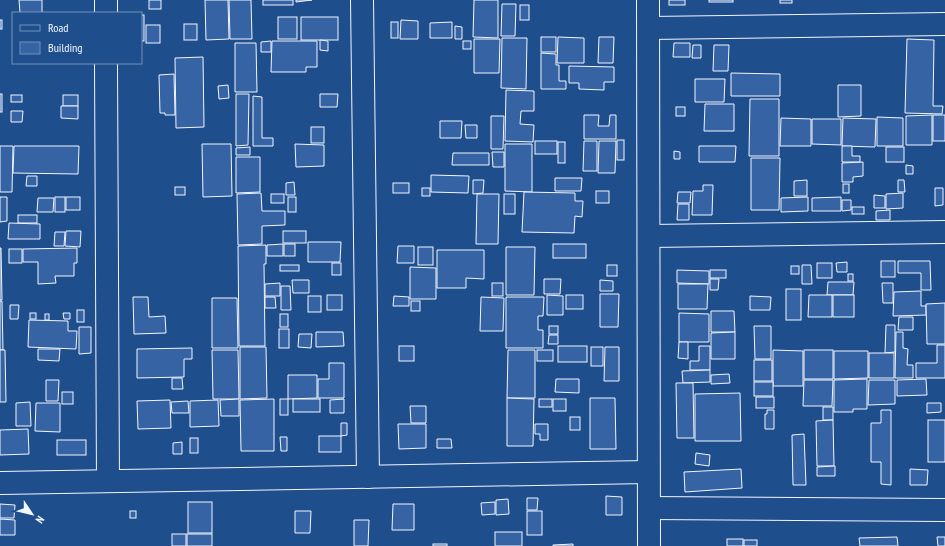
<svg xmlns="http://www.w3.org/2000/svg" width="945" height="546" font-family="'PT Sans Narrow',sans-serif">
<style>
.building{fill:#3563a3;stroke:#f2f6ff}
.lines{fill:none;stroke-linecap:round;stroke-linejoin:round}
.minor-casing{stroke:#f2f6ff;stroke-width:24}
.minor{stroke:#1f4e8c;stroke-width:22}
</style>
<rect width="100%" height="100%" fill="#1f4e8c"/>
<g class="building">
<path d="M19 0H42V13H20Z"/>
<rect x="149" y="0" width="12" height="9"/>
<path d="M205 0H228L229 39 206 40Z"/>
<path d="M229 0H251L252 39H230Z"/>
<rect x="263" y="0" width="30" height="5"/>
<path d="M296 0H312L296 2Z"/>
<path d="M474 0H498V38L473 37Z"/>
<rect x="669" y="0" width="16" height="5"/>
<rect x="709" y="0" width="24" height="2"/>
<rect x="780" y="0" width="12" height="3"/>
<path d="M502 4H516L515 36H501Z"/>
<rect x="520" y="5" width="9" height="15"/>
<rect x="141" y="15" width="3" height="26"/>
<rect x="278" y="17" width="19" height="22"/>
<rect x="301" y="17" width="37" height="23"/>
<rect x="0" y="20" width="2" height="9"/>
<path d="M401 20 418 21V39H400Z"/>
<rect x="391" y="22" width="7" height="16"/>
<path d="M452 22V38H430V23Z"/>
<rect x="184" y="24" width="13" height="16"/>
<rect x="146" y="25" width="14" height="18"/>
<path d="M455 26 462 27V39H455Z"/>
<rect x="541" y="37" width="15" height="15"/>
<path d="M558 37 584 38V63H557Z"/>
<path d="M599 37H614L613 63H598Z"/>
<path d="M502 38H527L526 89 501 88Z"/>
<path d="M474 39H500L499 73H474Z"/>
<path d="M907 39 934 40 933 106H943L942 114 905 113Z"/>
<path d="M320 40 328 41V51L320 50Z"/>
<path d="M271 41V52H261V42Z"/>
<path d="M272 41H317V67H306V72H271Z"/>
<rect x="463" y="41" width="8" height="8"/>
<path d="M235 43H256L257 92H235Z"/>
<path d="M674 43H690V57H673Z"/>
<path d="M693 45H701V58H692Z"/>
<path d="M714 45H729L728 71H713Z"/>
<path d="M541 53 556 54V65H559V81H566V89H541Z"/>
<path d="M203 57 204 127 176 128 175 58Z"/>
<path d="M569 66 614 67V82H604V90L579 89V83H569Z"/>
<path d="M731 73 780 74V96H731Z"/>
<path d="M174 74 175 115H165V113H160L159 75Z"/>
<path d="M695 79H725L724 102H695Z"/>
<path d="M228 85 229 98 219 99 218 86Z"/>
<path d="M838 85H861V116L838 117Z"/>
<path d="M506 90 534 91V111H521L520 124 534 125 533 142 505 141Z"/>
<rect x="0" y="94" width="2" height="18"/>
<path d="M236 94H249L248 145 236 146Z"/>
<path d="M320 94H338L337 107H320Z"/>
<rect x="11" y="95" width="11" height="7"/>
<rect x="63" y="95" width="15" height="11"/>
<path d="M253 96 262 97V138H273V146H253Z"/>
<path d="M750 99H779V156H749Z"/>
<path d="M705 104H734V131H704Z"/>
<path d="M61 106H78V119L61 118Z"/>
<rect x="676" y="107" width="9" height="9"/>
<path d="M11 111H23L22 122H11Z"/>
<path d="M584 115H599L598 126H609L610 115H616V139H584Z"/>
<path d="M932 115V145H906V116Z"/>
<rect x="933" y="115" width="12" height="26"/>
<path d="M491 116H504L503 149H491Z"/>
<path d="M877 117 903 118V146H877Z"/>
<path d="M781 118 811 119V146H780Z"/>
<path d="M843 118 876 119 875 147 842 146Z"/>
<path d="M812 119H841V145L812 144Z"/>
<path d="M440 121H462L461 138H440Z"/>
<path d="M465 125H477V138H466Z"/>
<rect x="311" y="127" width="13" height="16"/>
<rect x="617" y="140" width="7" height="20"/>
<rect x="535" y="141" width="22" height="13"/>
<path d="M584 141H597V171H583Z"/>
<path d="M599 141H616L615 173H598Z"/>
<rect x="558" y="142" width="7" height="21"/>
<path d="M202 144H231L232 196 203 197Z"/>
<path d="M295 144 324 145V166L296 167Z"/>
<path d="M505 144H532V192L505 191Z"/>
<path d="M0 146H13L12 192H0Z"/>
<path d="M14 146H79L78 174 13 173Z"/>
<path d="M699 146H736L735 162H699Z"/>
<path d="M842 146H852V156H860V162H842Z"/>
<path d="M250 147V155H236V148Z"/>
<rect x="886" y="147" width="18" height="15"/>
<path d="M674 151 680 152V159H674Z"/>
<path d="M492 152H504V167H493Z"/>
<path d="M453 153H489V165H452Z"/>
<path d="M236 157H260V192L236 193Z"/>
<path d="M751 158H780L779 210H751Z"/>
<path d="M863 162V176L853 177V182H842V163Z"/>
<path d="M906 165 913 166V174H906Z"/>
<path d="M431 175 469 176 468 193 431 192Z"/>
<path d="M27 176H37V186H26Z"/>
<path d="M555 178H582L581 191H555Z"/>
<path d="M473 180H484L483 193 473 194Z"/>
<path d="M807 180V196H794V181Z"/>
<path d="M898 180H904L905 192H898Z"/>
<path d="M294 182 295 195H286V183Z"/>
<rect x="393" y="183" width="16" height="10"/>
<rect x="843" y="184" width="6" height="9"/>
<path d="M703 185H713L712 215H692L693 191H703Z"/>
<rect x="175" y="187" width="10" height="8"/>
<rect x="422" y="188" width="8" height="8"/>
<path d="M935 188H943V205L935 206Z"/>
<rect x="596" y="191" width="13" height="12"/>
<path d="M524 192 575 193V201H583L582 217 575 216 574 233 522 232Z"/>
<path d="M678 192H691L690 203H677Z"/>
<path d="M261 193 262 211H285V225L262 226V244L238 245 237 194Z"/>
<path d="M903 193V208L886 209V194Z"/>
<rect x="271" y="194" width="13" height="9"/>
<path d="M477 194H499L498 244H476Z"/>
<rect x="504" y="194" width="11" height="20"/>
<path d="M874 195 885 196V208H874Z"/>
<path d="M0 197H7V221L0 222Z"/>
<rect x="55" y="197" width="10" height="15"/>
<rect x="66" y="197" width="14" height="13"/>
<rect x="288" y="197" width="8" height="15"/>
<path d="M808 197V211L781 212V198Z"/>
<path d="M841 197V211H812V198Z"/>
<path d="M38 198H54L53 212H37Z"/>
<path d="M842 200H851V210L842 211Z"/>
<path d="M678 204H689V220H677Z"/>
<rect x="852" y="207" width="12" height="7"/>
<path d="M890 210V220H876V211Z"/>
<rect x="18" y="215" width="19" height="8"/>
<path d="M9 223 40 224V239H8Z"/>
<path d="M66 231H81L80 247 65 246Z"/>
<rect x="283" y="231" width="23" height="12"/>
<path d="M55 232H65L64 246H54Z"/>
<path d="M308 242H341L340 262H308Z"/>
<path d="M283 244V256H267V245Z"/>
<rect x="284" y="244" width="11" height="12"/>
<rect x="553" y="244" width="33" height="14"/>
<path d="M266 245V264H264L265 346H239L238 246Z"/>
<path d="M398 246H414V263H397Z"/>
<rect x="418" y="247" width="15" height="18"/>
<path d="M506 247H535L534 295H506Z"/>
<path d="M0 248H1L2 300H0Z"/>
<path d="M77 248V263H74V276H55L56 283 38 284V262H23V249Z"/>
<rect x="9" y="249" width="13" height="14"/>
<path d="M437 250H484V279L466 278V288H437Z"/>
<rect x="881" y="261" width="14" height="16"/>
<path d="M898 261H930L931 290H921V273H898Z"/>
<path d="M847 262V272H837L836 263Z"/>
<rect x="332" y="263" width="9" height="12"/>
<rect x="817" y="263" width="15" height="15"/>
<rect x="280" y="265" width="19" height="6"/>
<rect x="607" y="265" width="10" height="11"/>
<path d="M802 265H811L812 284H802Z"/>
<rect x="791" y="266" width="8" height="8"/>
<path d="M410 267 436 268V299H410Z"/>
<path d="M677 270 709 271V284L677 283Z"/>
<rect x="710" y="270" width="16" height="8"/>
<rect x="848" y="274" width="5" height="7"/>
<path d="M544 279H561L560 294H544Z"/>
<path d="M710 279H719L718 290H710Z"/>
<path d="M292 280H309V293H293Z"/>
<path d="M600 280 613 281V291H600Z"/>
<path d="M828 282H854L853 295H827Z"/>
<path d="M280 283V296H265V284Z"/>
<rect x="492" y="283" width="11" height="13"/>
<path d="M882 283H893V303H883Z"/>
<path d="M678 284H708L707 309H678Z"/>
<path d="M281 286H290L291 310H281Z"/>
<rect x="786" y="289" width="15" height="31"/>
<path d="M921 291V306H926V315L893 316 894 292Z"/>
<path d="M600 294H619L618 327H600Z"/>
<rect x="327" y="295" width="15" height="15"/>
<path d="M547 295 563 296V315H547Z"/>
<rect x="566" y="295" width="17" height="14"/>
<path d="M809 295H832V317H808Z"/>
<rect x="833" y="295" width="21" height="22"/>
<rect x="308" y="296" width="13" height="16"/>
<path d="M394 296 409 297V306H393Z"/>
<path d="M750 296 771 297 770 310H750Z"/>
<path d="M133 297H148L149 317 165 316 166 333 134 334Z"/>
<path d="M265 297H275L276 308H265Z"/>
<path d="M481 297 504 298 503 331H480Z"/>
<path d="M506 297H544L543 316H538V330H543V348H506Z"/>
<path d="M212 298H237L238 348H212Z"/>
<path d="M0 301H2L3 350H0Z"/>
<rect x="411" y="301" width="9" height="10"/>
<path d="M945 303V344H927L926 304Z"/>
<path d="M10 305H19L18 319H10Z"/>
<rect x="77" y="310" width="7" height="12"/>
<path d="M711 311H734L735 332H711Z"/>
<rect x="30" y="313" width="6" height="6"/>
<path d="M63 313H70V319H64Z"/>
<path d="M679 313 709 314V342H679Z"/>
<rect x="45" y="314" width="4" height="6"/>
<rect x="280" y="314" width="8" height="13"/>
<path d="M899 317H913V330H898Z"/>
<path d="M29 320 68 321V331H77L76 349 28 347Z"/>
<path d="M886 325H895V352L885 353Z"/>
<rect x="549" y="326" width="9" height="8"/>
<path d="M754 326H771V359H755Z"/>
<path d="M79 327H91V353L79 354Z"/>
<rect x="279" y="329" width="10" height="19"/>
<path d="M316 332H343L344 346 316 347Z"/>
<path d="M735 332V359H711V333Z"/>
<path d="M896 332H903V348L908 349 907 365H913V378H895Z"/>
<path d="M299 334H312L311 348 298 347Z"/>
<path d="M549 335H558V344H548Z"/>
<path d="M679 342H688V359L678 358Z"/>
<path d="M937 345H945V378H916V363H937Z"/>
<rect x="399" y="346" width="15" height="15"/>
<rect x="558" y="346" width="29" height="16"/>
<path d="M699 346H710V370H690V361H699Z"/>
<path d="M240 347H266L267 398 240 399Z"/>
<rect x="591" y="347" width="12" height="19"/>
<path d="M605 347H619V381H604Z"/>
<path d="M192 348V359H184V377L137 378V349Z"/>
<path d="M38 349H60L59 361 38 360Z"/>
<path d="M0 350H5L6 402H0Z"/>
<path d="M212 350H238L239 399H213Z"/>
<path d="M508 350H535V398H507Z"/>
<rect x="537" y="350" width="16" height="11"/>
<path d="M773 350 803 351V386H773Z"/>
<rect x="804" y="350" width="29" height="29"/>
<path d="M834 351H868V378L834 379Z"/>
<rect x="869" y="353" width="25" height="25"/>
<rect x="754" y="360" width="18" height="21"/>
<path d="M329 363H344V398H318V379H329Z"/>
<path d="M710 370V382L683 383 682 371Z"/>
<path d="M729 374 730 383 711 384V375Z"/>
<path d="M288 375H317V398L288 399Z"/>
<path d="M172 378H182L183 389H172Z"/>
<path d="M556 379H579V393L555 392Z"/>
<path d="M867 379V409H853V412H834V380Z"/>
<path d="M926 379 927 395 897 396V380Z"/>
<path d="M46 380H59L58 401H46Z"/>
<path d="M804 380H833L832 406H803Z"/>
<path d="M869 380H895V404L868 405Z"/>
<rect x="754" y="382" width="19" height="14"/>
<path d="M676 383H693L694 438H677Z"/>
<rect x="62" y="392" width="11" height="12"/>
<path d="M740 393 741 441H695V394Z"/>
<rect x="756" y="397" width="18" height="11"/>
<path d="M507 398 534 399 533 446H507Z"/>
<path d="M590 398H615L616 449H590Z"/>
<path d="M239 399V416H221L220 400Z"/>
<path d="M274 399V451H241L240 400Z"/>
<rect x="280" y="399" width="8" height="16"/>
<rect x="293" y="399" width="27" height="13"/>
<path d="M344 399V413H330V400Z"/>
<rect x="539" y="399" width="13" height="8"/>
<rect x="553" y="399" width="13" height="12"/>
<path d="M170 400 171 428 138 429 137 401Z"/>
<path d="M218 400 219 426 190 427V401Z"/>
<path d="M188 401 189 413H172L171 402Z"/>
<path d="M30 402 31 426H16V403Z"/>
<path d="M36 403H60V432L35 431Z"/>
<path d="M927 403H941V412L927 413Z"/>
<path d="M410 406H426V423H411Z"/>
<rect x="823" y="407" width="10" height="13"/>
<path d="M767 410H774V429H765V414H767Z"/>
<path d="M881 410H891V485L881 484V462H871V423H881Z"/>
<rect x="570" y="417" width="10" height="13"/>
<path d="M833 420 834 466H817L816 421Z"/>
<rect x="928" y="420" width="17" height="42"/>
<path d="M341 423H347V435L341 436Z"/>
<path d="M398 424H426V448L399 449Z"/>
<path d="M535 424H548V440H540V434H535Z"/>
<path d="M28 429 29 454 0 455V430Z"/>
<path d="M804 434 806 485H793L792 435Z"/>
<rect x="319" y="436" width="22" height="16"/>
<path d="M280 437H287V451H281Z"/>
<rect x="190" y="438" width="8" height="15"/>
<path d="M437 439H451L452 448H437Z"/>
<rect x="57" y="440" width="29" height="15"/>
<path d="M182 442V454H173V443Z"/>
<path d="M696 453 710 455 709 466 695 464Z"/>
<path d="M835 466V476H817V467Z"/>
<path d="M741 469 742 488 685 492 684 472Z"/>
<path d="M910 469 928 470 927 485H910Z"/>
<path d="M606 496 622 497V515H606Z"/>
<path d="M527 498H538L537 510H527Z"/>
<path d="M508 499 509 514 496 515V500Z"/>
<rect x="188" y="502" width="24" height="31"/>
<path d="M495 502V514L482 515 481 503Z"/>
<path d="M0 504 15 505 14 518H0Z"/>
<path d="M393 504H414V530H392Z"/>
<rect x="130" y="511" width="6" height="7"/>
<path d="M295 511H311L310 533H295Z"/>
<rect x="527" y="511" width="15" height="24"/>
<path d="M0 519 15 520V535H0Z"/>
<path d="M354 520H369L368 546H354Z"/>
<rect x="495" y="532" width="27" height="14"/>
<rect x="172" y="534" width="14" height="12"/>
<rect x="187" y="534" width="25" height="12"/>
<path d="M897 537 898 546H860L859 538Z"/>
<path d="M937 537H945V546H938Z"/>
<rect x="727" y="539" width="16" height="7"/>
<rect x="744" y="540" width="13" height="6"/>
<rect x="433" y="544" width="14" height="2"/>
<path d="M573 544V546H553V545Z"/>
</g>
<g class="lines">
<g class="minor-casing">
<g id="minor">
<path d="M106 0V13"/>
<path d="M362 0 368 477"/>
<path d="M648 0 649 546"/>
<path d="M649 28 945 24"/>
<path d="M106 63 108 481"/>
<path d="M649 236 945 232"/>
<path d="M0 483 648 472"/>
<path d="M649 508 945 510"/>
</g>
</g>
<use href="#minor" class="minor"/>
</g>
<rect x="12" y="12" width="130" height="52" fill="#1f4e8c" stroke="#7391ba"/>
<rect x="20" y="25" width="20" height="6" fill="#1f4e8c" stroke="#7391ba"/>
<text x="48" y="32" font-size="12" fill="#f2f6ff">Road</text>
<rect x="20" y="42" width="20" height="12" fill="#3563a3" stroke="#7391ba"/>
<text x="48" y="52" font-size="12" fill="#f2f6ff">Building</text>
<g transform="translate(32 514) rotate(125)" stroke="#1f4e8c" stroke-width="3" paint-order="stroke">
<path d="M0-3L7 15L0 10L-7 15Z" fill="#f2f6ff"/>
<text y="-6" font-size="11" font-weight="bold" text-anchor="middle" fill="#f2f6ff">N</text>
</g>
</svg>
